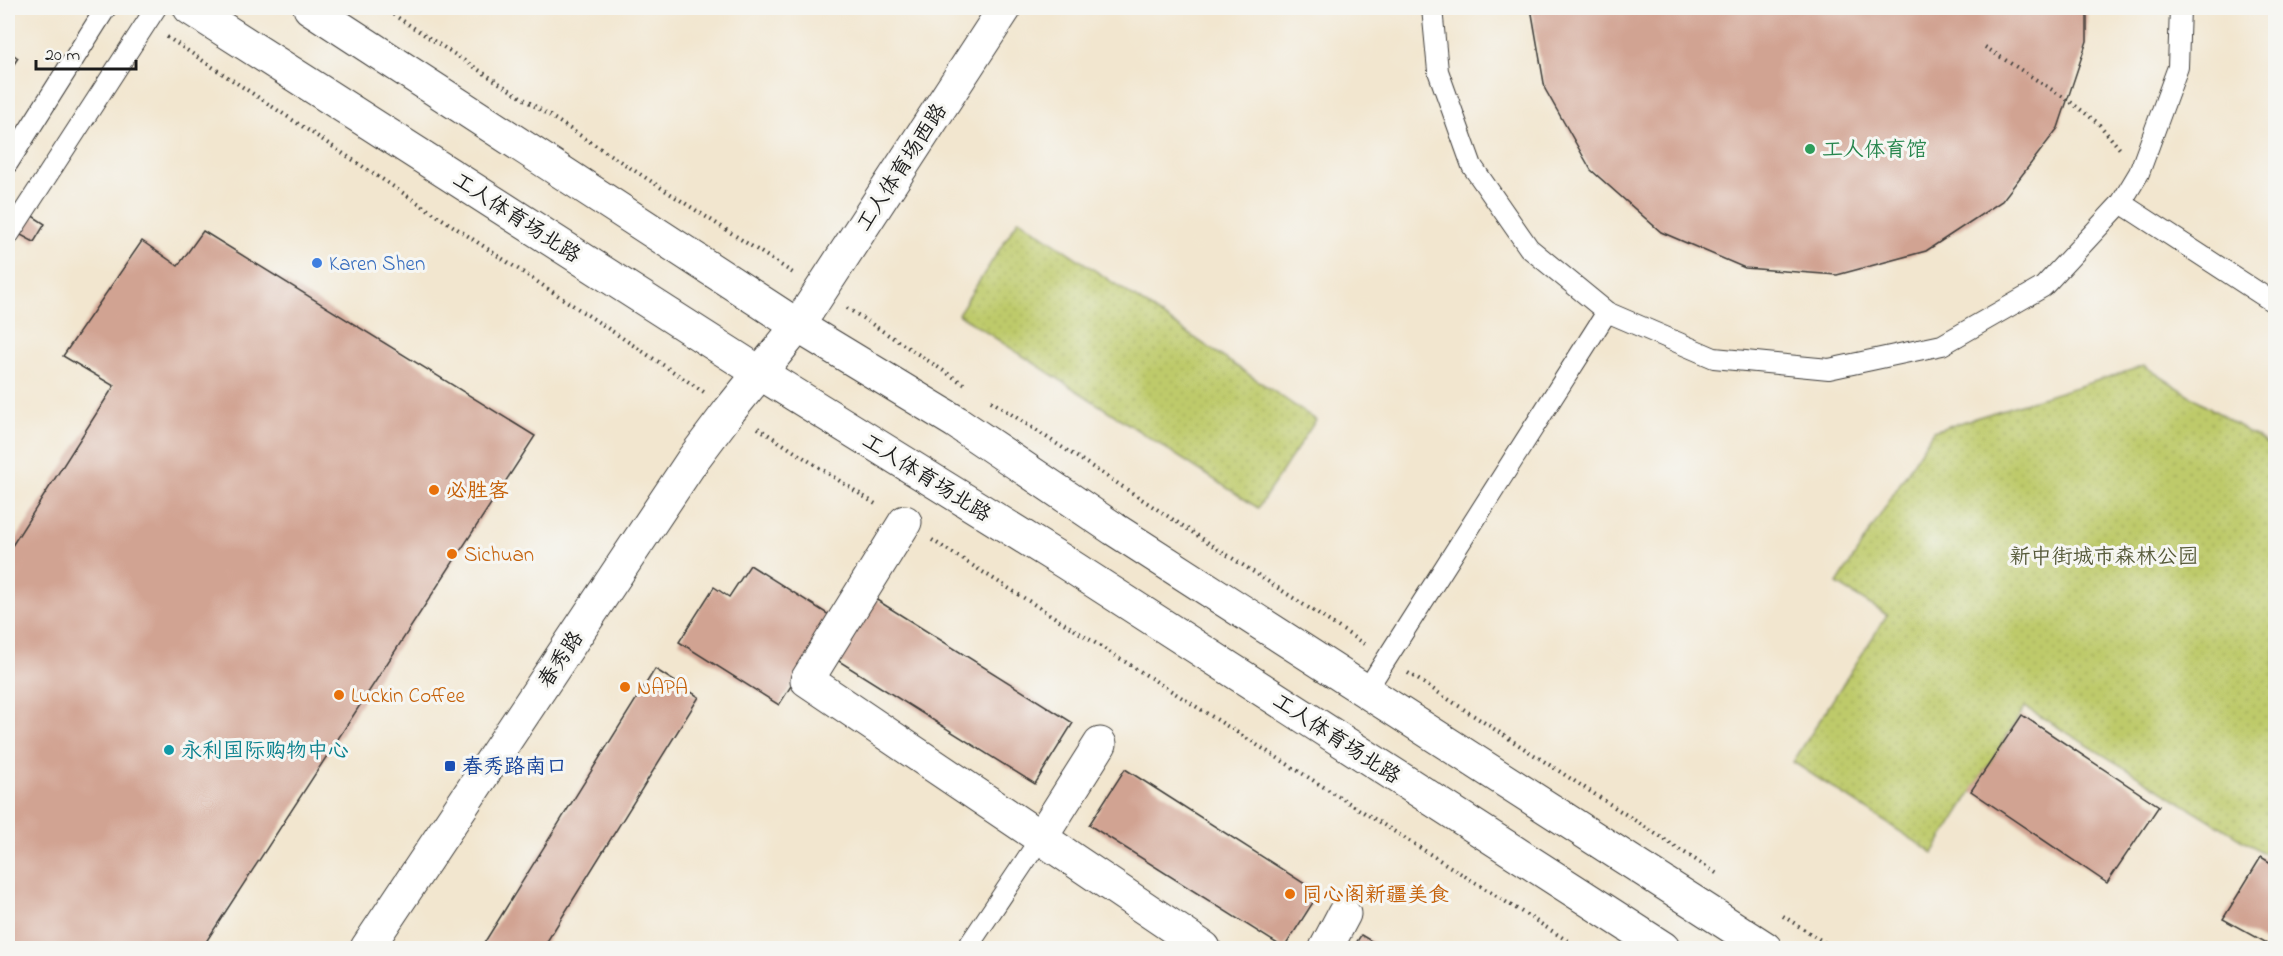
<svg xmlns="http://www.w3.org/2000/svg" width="2283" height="956" font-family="'Indie Flower','LXGW WenKai TC',sans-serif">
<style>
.grass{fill:url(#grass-dots);stroke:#6d7344;stroke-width:1.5}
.building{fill:#d1a392}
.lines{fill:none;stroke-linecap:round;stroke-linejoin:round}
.lane-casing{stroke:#3c3a37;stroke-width:22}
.street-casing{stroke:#3c3a37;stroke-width:35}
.secondary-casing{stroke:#3c3a37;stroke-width:35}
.primary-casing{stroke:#3c3a37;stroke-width:35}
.path{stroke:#3c3a37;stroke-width:4;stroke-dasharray:1.5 4.5;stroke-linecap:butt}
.lane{stroke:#fff;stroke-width:20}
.street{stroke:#fff;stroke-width:33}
.secondary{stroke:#fff;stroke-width:33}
.primary{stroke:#fff;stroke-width:33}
.leisure-dot{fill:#2e9e5b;stroke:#f6f6f2;stroke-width:2}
.shop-dot{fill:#3f7fe0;stroke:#f6f6f2;stroke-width:2}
.food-dot{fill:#e8710a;stroke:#f6f6f2;stroke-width:2}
.culture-dot{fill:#0f9aa8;stroke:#f6f6f2;stroke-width:2}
.transit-dot{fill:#1a4fb4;stroke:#f6f6f2;stroke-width:2}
.labels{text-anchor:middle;stroke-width:6;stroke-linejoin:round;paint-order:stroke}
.leisure-label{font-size:21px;fill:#27864d;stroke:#f6f6f2;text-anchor:start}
.street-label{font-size:21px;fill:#1c1c1c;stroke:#f6f6f2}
.shop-label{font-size:21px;fill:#366cbe;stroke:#f6f6f2;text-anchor:start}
.food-label{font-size:21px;fill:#c56008;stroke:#f6f6f2;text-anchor:start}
.park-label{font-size:21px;fill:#555938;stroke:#f6f6f2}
.culture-label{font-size:21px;fill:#0d838f;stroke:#f6f6f2;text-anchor:start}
.transit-label{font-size:21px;fill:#164399;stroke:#f6f6f2;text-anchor:start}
</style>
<defs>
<pattern id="grass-dots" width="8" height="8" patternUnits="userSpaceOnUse" patternTransform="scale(1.5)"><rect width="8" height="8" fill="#beca6b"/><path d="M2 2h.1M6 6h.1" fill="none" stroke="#a3ad5c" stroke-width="1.8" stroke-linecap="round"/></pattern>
</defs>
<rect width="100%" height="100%" fill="#f6f6f2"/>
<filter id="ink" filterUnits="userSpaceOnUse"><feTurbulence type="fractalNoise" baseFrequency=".0167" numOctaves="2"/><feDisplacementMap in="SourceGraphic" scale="12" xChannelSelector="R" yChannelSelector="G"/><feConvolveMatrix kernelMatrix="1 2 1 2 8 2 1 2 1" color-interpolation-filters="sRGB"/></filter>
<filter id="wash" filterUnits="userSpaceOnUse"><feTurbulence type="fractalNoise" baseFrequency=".008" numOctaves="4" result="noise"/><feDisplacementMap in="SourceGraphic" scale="24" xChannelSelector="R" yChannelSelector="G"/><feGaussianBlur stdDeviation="1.35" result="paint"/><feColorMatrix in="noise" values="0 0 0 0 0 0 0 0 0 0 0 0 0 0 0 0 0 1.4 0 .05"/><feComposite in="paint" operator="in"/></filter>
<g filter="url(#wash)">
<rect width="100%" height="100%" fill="#f2e6cf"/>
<g class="grass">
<path d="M1019 219 1316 420 1258 508 958 314Z"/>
<path d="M2144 366 2275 449V860L2025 707 1933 853 1793 762 1887 615 1837 584 1933 431Z"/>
</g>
<g id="blocks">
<g class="building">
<path d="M1531 8H2087V41L2058 128 2002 201 1926 251 1837 275 1745 268 1661 232 1591 170 1545 89Z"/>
<path d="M8 51 18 58 8 73Z"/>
<path d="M31 215 45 224 34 242 19 234Z"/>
<path d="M203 231 535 436 202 948H8V552L114 386 63 356 142 241 178 266Z"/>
<path d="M750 565 834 618 779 705 679 642 714 587 729 597Z"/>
<path d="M872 597 1073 723 1035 784 834 658Z"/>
<path d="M655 669 699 697 543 948H481Z"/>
<path d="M2022 715 2159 806 2107 883 1971 791Z"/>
<path d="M1125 769 1319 893 1284 948 1089 825Z"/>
<path d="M2261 857 2276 866V948L2223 919Z"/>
<path d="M1361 935 1383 948H1353Z"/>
</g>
</g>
</g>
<g filter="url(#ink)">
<use href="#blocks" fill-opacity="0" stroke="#3c3a37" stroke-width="1.5"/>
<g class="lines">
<g class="lane-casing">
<g id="lane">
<path d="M1432 8 1438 71 1472 166 1529 248 1607 312 1714 358 1829 369 1942 345 2043 287 2121 203 2139 173 2178 67 2180 8"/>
<path d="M8 163 106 8"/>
<path d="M2121 203 2276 304"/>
<path d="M8 236 156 8"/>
<path d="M1366 691 1607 312"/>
<path d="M967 948 1040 839"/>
</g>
</g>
<g class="street-casing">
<g id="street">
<path d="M905 522 807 680 1204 948"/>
<path d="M1040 839 1100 744"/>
<path d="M1326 948 1344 914"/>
</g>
</g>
<g class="secondary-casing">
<path id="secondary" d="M367 948 694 458 730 410 797 327 1005 8"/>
</g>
<g class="primary-casing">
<g id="primary">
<path d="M190 8 760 373 1066 563 1663 948"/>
<path d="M310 8 798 326 956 422 1114 529 1765 948"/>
</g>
</g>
<g class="path">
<path d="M383 8 793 273"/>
<path d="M167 37 704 392"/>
<path d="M1985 47 2068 100 2098 123 2120 149"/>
<path d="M847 308 967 386"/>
<path d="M991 401 1364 644"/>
<path d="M758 428 877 505"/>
<path d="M932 540 1579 948"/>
<path d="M1408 673 1719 875"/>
<path d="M1783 916 1833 948"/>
</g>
<use href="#lane" class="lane"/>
<use href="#street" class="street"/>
<use href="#secondary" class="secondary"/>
<use href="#primary" class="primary"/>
</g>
</g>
<circle class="leisure-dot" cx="1810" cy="149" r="6"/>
<circle class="shop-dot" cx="317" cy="263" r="6"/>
<g class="food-dot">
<circle cx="434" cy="490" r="6"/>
<circle cx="452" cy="554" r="6"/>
<circle cx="625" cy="687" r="6"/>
<circle cx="339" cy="695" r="6"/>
<circle cx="1290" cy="894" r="6"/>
</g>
<circle class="culture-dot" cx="169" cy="750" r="6"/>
<rect class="transit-dot" x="444" y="760" width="12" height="12" rx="3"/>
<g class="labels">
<g class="leisure-label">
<text x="1822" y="156">工人体育馆</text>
</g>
<g class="street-label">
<text transform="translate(901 167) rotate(-57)" y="7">工人体育场西路</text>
<text transform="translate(517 217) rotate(33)" y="7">工人体育场北路</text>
<text transform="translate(927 477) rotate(32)" y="7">工人体育场北路</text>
<text transform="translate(560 659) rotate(-56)" y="7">春秀路</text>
<text transform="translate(1337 738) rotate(33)" y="7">工人体育场北路</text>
</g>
<g class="shop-label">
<text x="329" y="270">Karen Shen</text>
</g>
<g class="food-label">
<text x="446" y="497">必胜客</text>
<text x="464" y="561">Sichuan</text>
<text x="637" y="694">NAPA</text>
<text x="351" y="702">Luckin Coffee</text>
<text x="1302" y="901">同心阁新疆美食</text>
</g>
<g class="park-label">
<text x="2104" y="563">新中街城市森林公园</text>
</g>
<g class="culture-label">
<text x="181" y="757">永利国际购物中心</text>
</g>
<g class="transit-label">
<text x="462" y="773">春秀路南口</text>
</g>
</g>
<rect width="2283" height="956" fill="none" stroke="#f6f6f2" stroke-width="30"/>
<path d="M36 60v9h100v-9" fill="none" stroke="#1c1c1c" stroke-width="3"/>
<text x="45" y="60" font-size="18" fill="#1c1c1c" stroke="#f6f6f2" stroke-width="4.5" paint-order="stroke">20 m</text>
</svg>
